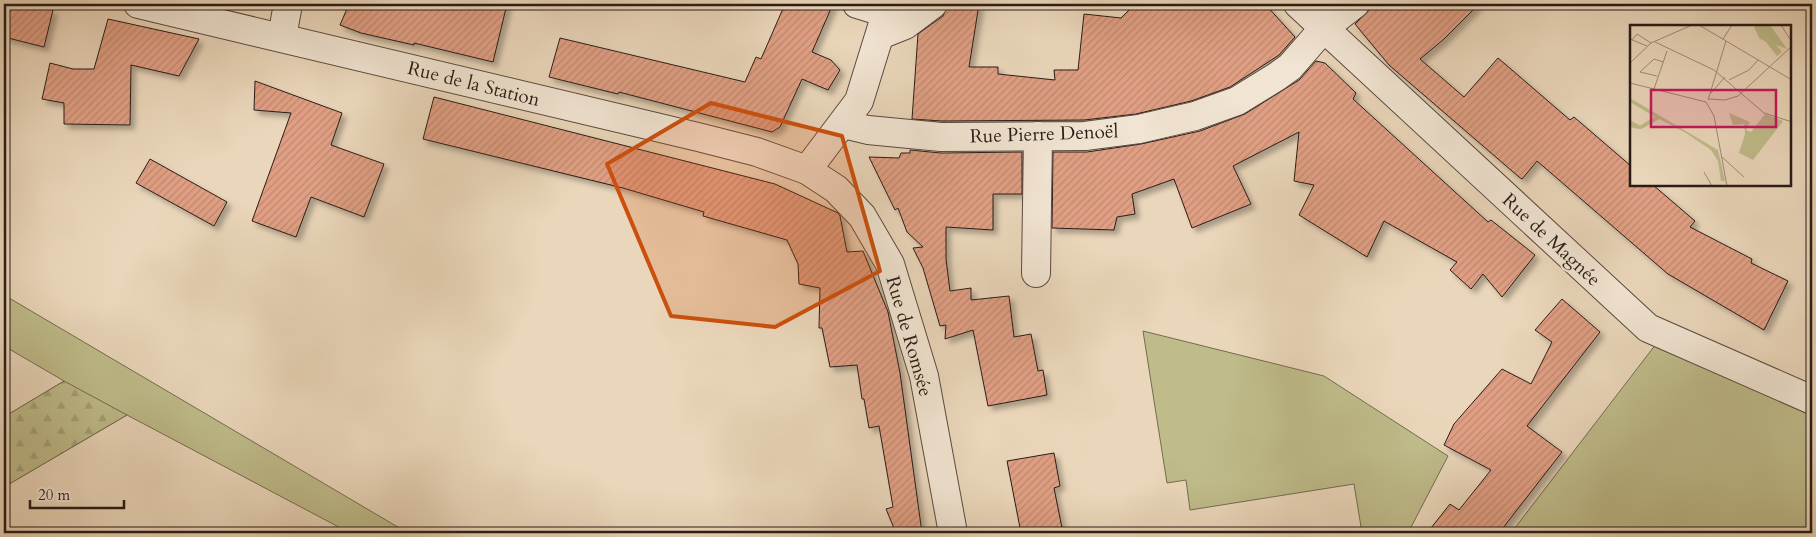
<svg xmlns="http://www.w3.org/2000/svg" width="1816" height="537" font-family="Cardo,serif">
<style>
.green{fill:#bfbb8a;stroke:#746c50}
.forest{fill:url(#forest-firs);stroke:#746c50}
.building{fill:url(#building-hatch);stroke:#291c17;filter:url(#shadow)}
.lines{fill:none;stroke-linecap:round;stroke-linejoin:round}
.minor-casing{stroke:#594a40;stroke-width:30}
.minor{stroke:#f1e4d2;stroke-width:28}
.marked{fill:#cb500e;fill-opacity:0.2;stroke:#cb500e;stroke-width:4;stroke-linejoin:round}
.labels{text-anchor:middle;stroke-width:4;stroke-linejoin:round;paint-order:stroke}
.street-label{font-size:19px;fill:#291c17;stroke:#f1e4d2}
.inset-road{fill:none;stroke:#9d8c79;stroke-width:1}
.view{fill:#c2185b;fill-opacity:0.15;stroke:#c2185b;stroke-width:2.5}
.inset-edge{fill:none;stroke:#291c17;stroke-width:2.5}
</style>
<defs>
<pattern id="forest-firs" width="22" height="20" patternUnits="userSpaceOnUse" patternTransform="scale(1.25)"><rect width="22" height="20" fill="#bfbb8a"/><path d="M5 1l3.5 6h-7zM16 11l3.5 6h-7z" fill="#a4a076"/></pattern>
<pattern id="building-hatch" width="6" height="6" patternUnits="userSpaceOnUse" patternTransform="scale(1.25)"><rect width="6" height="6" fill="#e09f83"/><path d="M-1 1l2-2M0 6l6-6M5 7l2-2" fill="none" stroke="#c08870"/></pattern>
<filter id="shadow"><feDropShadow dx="4.5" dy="4.5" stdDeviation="2.5" flood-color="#0004"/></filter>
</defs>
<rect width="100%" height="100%" fill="#ead6ba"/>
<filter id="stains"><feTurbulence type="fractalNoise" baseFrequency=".004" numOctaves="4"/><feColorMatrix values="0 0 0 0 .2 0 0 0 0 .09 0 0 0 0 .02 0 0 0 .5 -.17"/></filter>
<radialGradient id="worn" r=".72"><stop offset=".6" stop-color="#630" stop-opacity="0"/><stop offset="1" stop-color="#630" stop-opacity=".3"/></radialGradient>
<g class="green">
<path d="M4 295 408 533H350L127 415 4 487V417L64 381 4 346Z"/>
<path d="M1143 331 1324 376 1448 456 1408 533H1362L1354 484 1190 510 1186 480 1167 483Z"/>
<path d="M1656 344 1812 406V533H1511Z"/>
</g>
<path class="forest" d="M64 381 127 415 4 487V417Z"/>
<g class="building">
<path d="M8 4H28L53 10 44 47 4 37V22Z"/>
<path d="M349 4H507L493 62 414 43V45L361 33 340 25Z"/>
<path d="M785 4H833L812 52 831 60 840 70 828 90 802 79 780 127 772 132 619 92 618 94 549 77 560 38 745 82 756 57 761 59Z"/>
<path d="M948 4H979L969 67H998V74L1055 80 1054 70H1078L1084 14 1121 18 1135 4H1265L1295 37 1279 55 1230 87 1191 101 1136 114 1084 120 942 121 912 119 918 34 943 16Z"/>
<path d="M1375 4H1479L1444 39 1420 59 1464 97 1498 58 1570 120 1574 117 1631 166V185H1653L1695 221 1690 227 1752 259 1751 263 1788 281 1764 330 1668 274 1537 161 1522 179 1519 177 1389 65 1355 24Z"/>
<path d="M108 19 199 39 179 76 131 65 130 125 64 124V103L42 99 50 63 73 69H94Z"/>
<path d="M1316 61 1325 63 1356 93 1353 99 1488 222 1491 220 1535 255 1502 297 1483 274 1471 289 1450 270 1457 262 1384 221 1367 257 1299 215 1314 185 1294 181 1299 132 1233 166 1251 204 1192 228 1174 179 1132 194 1135 214 1117 217 1114 230 1052 228 1053 152H1087L1141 144 1200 131 1245 114 1299 80Z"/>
<path d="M255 81 342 113 331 145 384 164 364 217 311 197 296 237 252 221 291 113 254 110Z"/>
<path d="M434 97 775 184 838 213 840 216 847 252 863 251 888 312 900 373 922 533H896L886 509 893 507 879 426 869 428 864 399H862L857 365 830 367 822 328H819L820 288 799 284 798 264 787 240 703 216 704 212 623 188 423 139Z"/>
<path d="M910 150 941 153 1022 152V194H993V230L946 227V259L950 291 971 288V300L1009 296 1014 337 1031 334 1038 371 1043 370 1047 395 988 406 973 330 945 339 946 325 940 326 923 268 913 248 923 247 907 232 898 208 895 210 869 157 899 158 901 153H910Z"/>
<path d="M150 159 227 202 214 226 136 183Z"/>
<path d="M1562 299 1600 332 1527 426 1562 452 1499 533H1427L1450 504 1459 510 1491 470 1444 445 1454 424 1502 369 1531 384 1552 342 1535 330Z"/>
<path d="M1054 453 1060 486 1054 488 1063 533H1021L1007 461Z"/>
</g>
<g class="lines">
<g class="minor-casing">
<g id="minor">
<path d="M138 4 698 137 757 152 807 170 836 189 862 216 890 264 924 376 953 533"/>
<path d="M857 4 886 13"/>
<path d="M1298 4 1648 328 1812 400"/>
<path d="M880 35 905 25 933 4"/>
<path d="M282 37 288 4"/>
<path d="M843 124 868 130 941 137 1085 136 1139 129 1195 116 1237 101 1276 77 1290 67 1324 28 1355 4"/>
<path d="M807 170 859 101 889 4"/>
<path d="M1036 273 1038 136"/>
</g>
</g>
<use href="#minor" class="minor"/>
</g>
<path class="marked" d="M711 103 842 136 880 271 775 327 671 316 607 164Z"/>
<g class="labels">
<g class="street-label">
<text transform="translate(474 83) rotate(14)" y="7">Rue de la Station</text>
<text transform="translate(1044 133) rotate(-2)" y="7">Rue Pierre Denoël</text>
<text transform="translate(1552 239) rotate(43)" y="7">Rue de Magnée</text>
<text transform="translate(910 336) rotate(74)" y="7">Rue de Romsée</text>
</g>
</g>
<g transform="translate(1630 25)">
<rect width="161" height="161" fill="#ead6ba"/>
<path d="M128 0H140L157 24 146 20 152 27 147 31 136 17 129 13 124 2ZM0 73 88 125 95 156H91L88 136 81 125 56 108 29 94 11 104 0 102V95L10 101 25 92 0 77ZM99 88 120 97 116 105 121 107 135 89 153 96 123 135 109 128 115 109 114 99 103 100Z" fill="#bfbb8a"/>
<path d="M25 91 29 94 11 104 0 102V95L10 101Z" fill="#bfbb8a"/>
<path class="inset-road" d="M69 0 162 55M151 0 162 17M0 14 17 21M93 14 102 0M2 15 7 9 21 18M25 17 84 45 134 88 162 97M0 38 21 18 62 0M27 51 10 47 24 34 33 37M99 55 119 45 128 35M0 58 76 77M24 64 37 26M81 68 95 52M79 74 95 75 108 71 162 21M78 75 96 16M76 77 84 91 97 161M92 132 114 152M74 147 82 161"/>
<path class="view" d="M21 65H146V102H21Z"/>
<rect width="161" height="161" class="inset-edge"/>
</g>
<rect width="1816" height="537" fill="none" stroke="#ead6ba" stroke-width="20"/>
<rect x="5" y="5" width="1806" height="527" fill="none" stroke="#291c17" stroke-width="2.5"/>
<rect x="10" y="10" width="1796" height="517" fill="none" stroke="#291c17"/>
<path d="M30 500v8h94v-8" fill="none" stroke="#291c17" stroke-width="2.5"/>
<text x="38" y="500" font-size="15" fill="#291c17" stroke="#f1e4d2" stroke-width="4" paint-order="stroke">20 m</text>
<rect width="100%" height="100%" filter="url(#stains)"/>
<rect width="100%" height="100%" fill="url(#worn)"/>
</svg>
